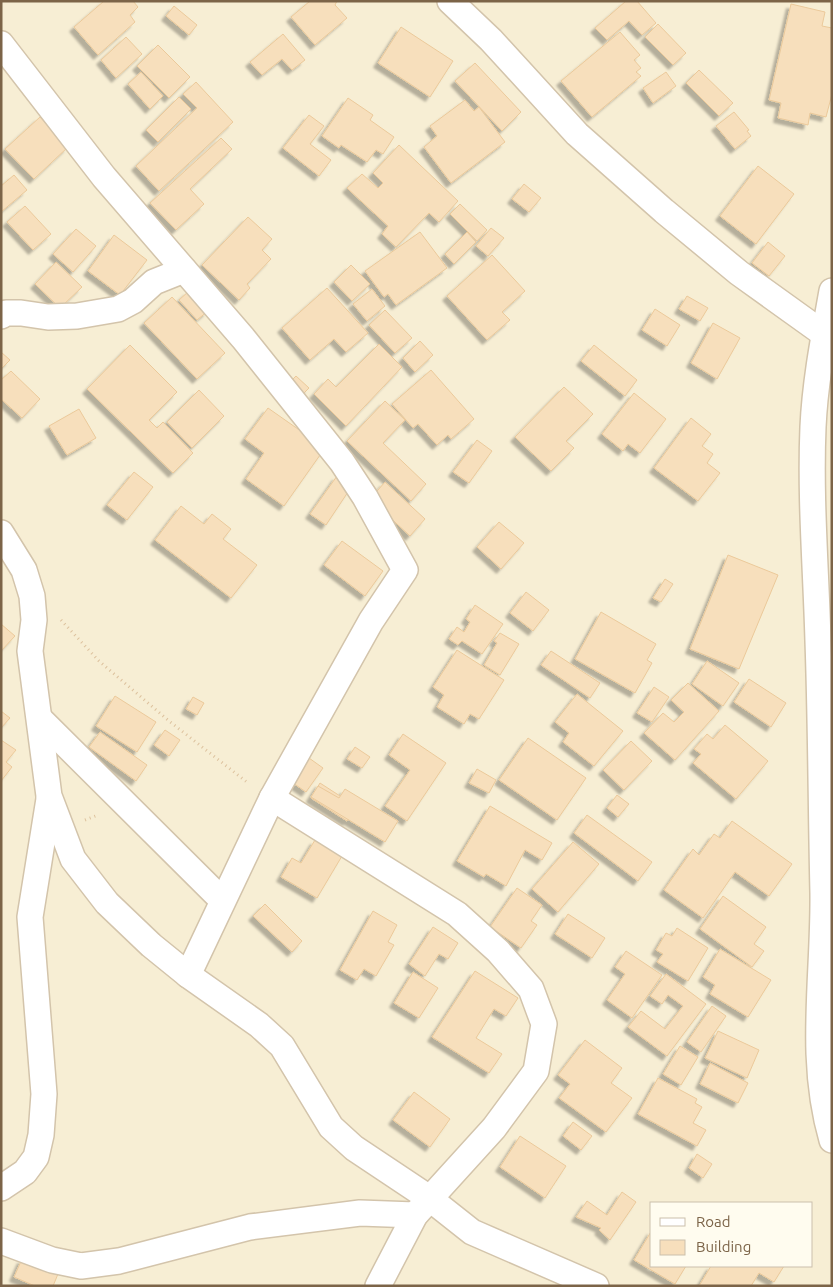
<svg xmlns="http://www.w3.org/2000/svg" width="833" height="1287" font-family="Ubuntu,sans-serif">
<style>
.residential{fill:#f7eed4;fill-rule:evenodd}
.building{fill:#f7dfbc;stroke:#ebc99a;filter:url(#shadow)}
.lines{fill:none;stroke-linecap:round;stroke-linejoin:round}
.street-casing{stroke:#d3c4ab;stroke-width:28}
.path{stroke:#ddc29e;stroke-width:3;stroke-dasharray:1 4;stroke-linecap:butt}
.street{stroke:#fff;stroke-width:25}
</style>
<defs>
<filter id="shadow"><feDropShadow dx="-4.5" dy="4.5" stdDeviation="1" flood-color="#0004"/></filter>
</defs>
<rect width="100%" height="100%" fill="#fefae7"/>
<path class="residential" d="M1 1H832V1286H1ZM652 1203H812V1266H652Z"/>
<g class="building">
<path d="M104 1H133L138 7 130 15 135 22 98 55 74 27Z"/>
<path d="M310 1H337L335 5 347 18 315 45 291 17Z"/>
<path d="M626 1H637L656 23 642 35 629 21 607 40 595 28Z"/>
<path d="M791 4 825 12 822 26 832 28V94L826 117 810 113 808 125 778 118 781 103 769 100Z"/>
<path d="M174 6 197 25 189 35 166 16Z"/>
<path d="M658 24 686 53 673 65 645 37Z"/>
<path d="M401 27 453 61 430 97 378 63Z"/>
<path d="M620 32 640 55 634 60 641 68 636 72 641 76 592 117 561 81Z"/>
<path d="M283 34 305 60 292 70 282 59 262 75 250 62Z"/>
<path d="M126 37 142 54 116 78 101 60Z"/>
<path d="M158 45 190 77 169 98 137 66Z"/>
<path d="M475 63 521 112 502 131 455 81Z"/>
<path d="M699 70 733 103 719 116 686 83Z"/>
<path d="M141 72 163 96 150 109 128 84Z"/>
<path d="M666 72 676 86 653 103 643 88Z"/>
<path d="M196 82 233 122 159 191 136 166 197 108 183 94Z"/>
<path d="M179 97 191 109 158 142 146 130Z"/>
<path d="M348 98 373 115 370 120 394 137 383 154 376 150 367 162 341 145 339 148 322 136Z"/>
<path d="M465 100 474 111 479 107 505 142 451 183 424 147 437 136 430 126Z"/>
<path d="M734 112 749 130 747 131 751 136 735 149 716 126Z"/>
<path d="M309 115 324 126 310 144 331 160 319 176 283 148Z"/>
<path d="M40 117 68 147 34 179 5 149Z"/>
<path d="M221 138 232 149 190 189 204 204 176 230 150 203Z"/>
<path d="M399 145 458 201 439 222 429 213 396 247 382 234 388 226 347 188 362 174 378 188 383 183 373 173Z"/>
<path d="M758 166 794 194 756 244 720 216Z"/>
<path d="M14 175 27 190 1 212V186Z"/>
<path d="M524 184 541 198 529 212 512 199Z"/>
<path d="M460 204 487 230 477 241 450 214Z"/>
<path d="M25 206 51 234 33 250 7 222Z"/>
<path d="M248 217 272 239 262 250 271 259 247 284 250 288 239 300 202 265Z"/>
<path d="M491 228 504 238 488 256 476 246Z"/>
<path d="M76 229 96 246 73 272 53 254Z"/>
<path d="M420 232 447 268 396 305 388 294 384 297 365 271Z"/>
<path d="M467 232 476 242 454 264 445 254Z"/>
<path d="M114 235 147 260 120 295 88 271Z"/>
<path d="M768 242 785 256 769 276 752 263Z"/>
<path d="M492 255 525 291 502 312 510 320 487 340 447 296Z"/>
<path d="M56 262 82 287 60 308 35 284Z"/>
<path d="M351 265 370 284 352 301 334 282Z"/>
<path d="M327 288 368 333 346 352 334 339 310 360 282 328Z"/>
<path d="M372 289 385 306 367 321 353 304Z"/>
<path d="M189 291 208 311 197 320 179 300Z"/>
<path d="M687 296 708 308 700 321 679 309Z"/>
<path d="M172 297 225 353 197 379 144 323Z"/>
<path d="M655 309 680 325 667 346 642 330Z"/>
<path d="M385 310 412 338 395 353 369 325Z"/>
<path d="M713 323 740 338 717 379 691 363Z"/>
<path d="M420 341 433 355 415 372 403 358Z"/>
<path d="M379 344 402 367 346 426 314 394 328 379 336 387Z"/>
<path d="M130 345 177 392 149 420 157 428 163 422 193 453 173 473 87 389Z"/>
<path d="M594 345 637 380 625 396 581 361Z"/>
<path d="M1 352 10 360 1 369Z"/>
<path d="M431 370 474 419 451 439 448 435 437 445 418 424 413 428 392 404Z"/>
<path d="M11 371 40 399 22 418 1 399V380Z"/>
<path d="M296 376 309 388 298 399 285 387Z"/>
<path d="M564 387 593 414 566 441 574 448 551 471 515 437Z"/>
<path d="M199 390 224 416 192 448 167 422Z"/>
<path d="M634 393 666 419 640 453 628 444 623 451 602 434Z"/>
<path d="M385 401 405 420 383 443 426 484 411 501 347 441Z"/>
<path d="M268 408 325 448 284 506 246 479 264 453 245 439Z"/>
<path d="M79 409 96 438 67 455 49 426Z"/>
<path d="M691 418 711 434 702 446 713 454 707 463 720 473 698 501 654 468Z"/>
<path d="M477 440 492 451 469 483 453 472Z"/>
<path d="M134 472 153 487 127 520 107 505Z"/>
<path d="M337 476 352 486 326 525 310 514Z"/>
<path d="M385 482 425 519 410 536 370 499Z"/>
<path d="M181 506 204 524 212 514 231 529 223 539 257 565 231 598 155 540Z"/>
<path d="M499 522 524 543 501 569 477 547Z"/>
<path d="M342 541 383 571 365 596 324 565Z"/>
<path d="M728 555 778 575 739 669 690 649Z"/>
<path d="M665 579 673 584 661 602 653 598Z"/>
<path d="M526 592 549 610 533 631 510 613Z"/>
<path d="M475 605 503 624 482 654 462 641 458 645 449 639 457 627 464 632 470 622 466 619Z"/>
<path d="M601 612 656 644 647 660 652 663 635 693 575 659Z"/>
<path d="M1 624 15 636 1 651Z"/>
<path d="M500 633 519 644 500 675 484 665 497 643 494 641Z"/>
<path d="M457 650 504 680 479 719 470 714 464 724 437 707 444 695 433 687Z"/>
<path d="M551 651 600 683 590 698 541 665Z"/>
<path d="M707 661 739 683 723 706 692 684Z"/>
<path d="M749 679 786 703 771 727 734 702Z"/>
<path d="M688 683 719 711 675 760 644 733 663 713 674 722 684 712 671 700Z"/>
<path d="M654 687 669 697 652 722 637 713Z"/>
<path d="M577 694 623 731 594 766 563 742 569 733 555 722Z"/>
<path d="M115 696 156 722 137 752 96 726Z"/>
<path d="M193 697 204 703 197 715 186 709Z"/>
<path d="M1 711 10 718 1 728Z"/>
<path d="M725 725 768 761 736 799 693 763 701 754 694 749 707 734 713 739Z"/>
<path d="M165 730 180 740 169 756 154 745Z"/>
<path d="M100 732 147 765 136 781 89 747Z"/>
<path d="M403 734 446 763 407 821 385 806 410 770 389 755Z"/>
<path d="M528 738 586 778 557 820 499 780Z"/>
<path d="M1 740 16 750 6 762 12 767 1 781Z"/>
<path d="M631 741 652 761 624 790 603 770Z"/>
<path d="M355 747 370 757 362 768 347 759Z"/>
<path d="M309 758 323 768 306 792 293 783Z"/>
<path d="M477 769 496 780 489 793 469 783Z"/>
<path d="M320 783 357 807 347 821 311 798Z"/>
<path d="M318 786 339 798 345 789 398 821 385 842 311 797Z"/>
<path d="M617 795 629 804 618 817 607 808Z"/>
<path d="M490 806 552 843 542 860 525 850 506 886 486 874 484 877 457 861Z"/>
<path d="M587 815 652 862 638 881 574 833Z"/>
<path d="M732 821 792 864 769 896 735 872 703 918 664 890 693 849 699 855 714 834 720 838Z"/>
<path d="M315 840 342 856 317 898 281 877 292 858 301 863Z"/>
<path d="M573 842 599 864 558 912 532 889Z"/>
<path d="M517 888 542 905 531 921 537 925 521 948 490 927Z"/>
<path d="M723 896 766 927 754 944 764 951 752 967 700 929Z"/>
<path d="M265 904 302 941 292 952 253 916Z"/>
<path d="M373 911 397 925 388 942 394 945 376 976 364 969 357 980 340 970Z"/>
<path d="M568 914 605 938 592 958 555 934Z"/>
<path d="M433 927 458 943 448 959 439 954 425 976 409 964Z"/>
<path d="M677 928 708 948 688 981 657 962 663 954 656 950 666 933 672 936Z"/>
<path d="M720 949 771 980 748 1017 710 994 715 985 703 977Z"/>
<path d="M626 951 662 975 632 1018 607 1000 625 974 615 967Z"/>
<path d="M475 971 518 998 506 1016 494 1009 476 1038 502 1054 489 1073 432 1037Z"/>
<path d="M413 972 438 988 419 1018 394 1003Z"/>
<path d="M666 974 706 1004 667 1056 628 1027 641 1011 665 1029 683 1006 668 995 662 1004 650 996Z"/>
<path d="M712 1006 726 1016 701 1052 687 1042Z"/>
<path d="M718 1031 759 1050 747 1078 705 1058Z"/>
<path d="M585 1040 622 1068 611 1083 632 1098 606 1132 559 1098 570 1084 558 1075Z"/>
<path d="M680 1046 698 1057 681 1085 663 1074Z"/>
<path d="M710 1063 748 1083 738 1103 700 1084Z"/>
<path d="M658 1078 697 1099 695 1103 702 1107 693 1123 706 1130 697 1146 638 1114Z"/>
<path d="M414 1092 450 1119 430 1147 393 1120Z"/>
<path d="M573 1122 592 1136 581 1150 563 1136Z"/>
<path d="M520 1136 566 1166 545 1198 500 1167Z"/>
<path d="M697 1154 712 1164 703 1178 689 1168Z"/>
<path d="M622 1192 636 1202 610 1240 599 1230 601 1228 576 1217 587 1201 607 1215Z"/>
<path d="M652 1230V1266H686L675 1284 634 1260Z"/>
<path d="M22 1259 58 1274 53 1286H35L14 1277Z"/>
<path d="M711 1266H784L774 1282 759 1273 751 1286H699Z"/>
</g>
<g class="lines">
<g class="street-casing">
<g id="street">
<path d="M450 1 491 40 577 134 664 211 739 273 824 334"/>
<path d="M1 44 104 177 243 338 342 462 365 497 405 570 371 621 272 798 188 975"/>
<path d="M832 291C824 336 815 382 813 427 810 498 816 569 818 641 821 725 821 809 823 893 824 977 808 1058 832 1140"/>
<path d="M1 316 6 313H21L48 317 77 316 118 309 133 301 154 282 184 270"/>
<path d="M1 533 24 570 32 596 34 620 30 651 49 796 73 859 107 903 151 945 188 975 259 1025 282 1046 331 1127 354 1148 429 1198 472 1232 596 1286"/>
<path d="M40 719 222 900"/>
<path d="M272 798 457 914 498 951 531 989 544 1024 536 1071 494 1128 415 1215 378 1286"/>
<path d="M1 1188 25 1172 36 1157 41 1135 44 1094 30 917 49 799"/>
<path d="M1 1241 52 1260 81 1266 119 1261 250 1227 360 1213 415 1215"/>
</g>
</g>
<g class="path">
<path d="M61 620 99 661 169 721 248 783"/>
<path d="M85 820 98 815"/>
</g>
<use href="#street" class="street"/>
</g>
<rect width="833" height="1287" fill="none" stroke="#7c6448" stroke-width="5"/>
<rect x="650" y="1202" width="162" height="65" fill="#fffcef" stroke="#cbbfac"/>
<rect x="660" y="1218" width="25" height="8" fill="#ffffff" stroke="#cbbfac"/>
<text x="696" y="1227" font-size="15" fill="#7c6448">Road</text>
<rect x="660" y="1240" width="25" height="15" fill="#f7dfbc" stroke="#cbbfac"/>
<text x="696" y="1252" font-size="15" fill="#7c6448">Building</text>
</svg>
